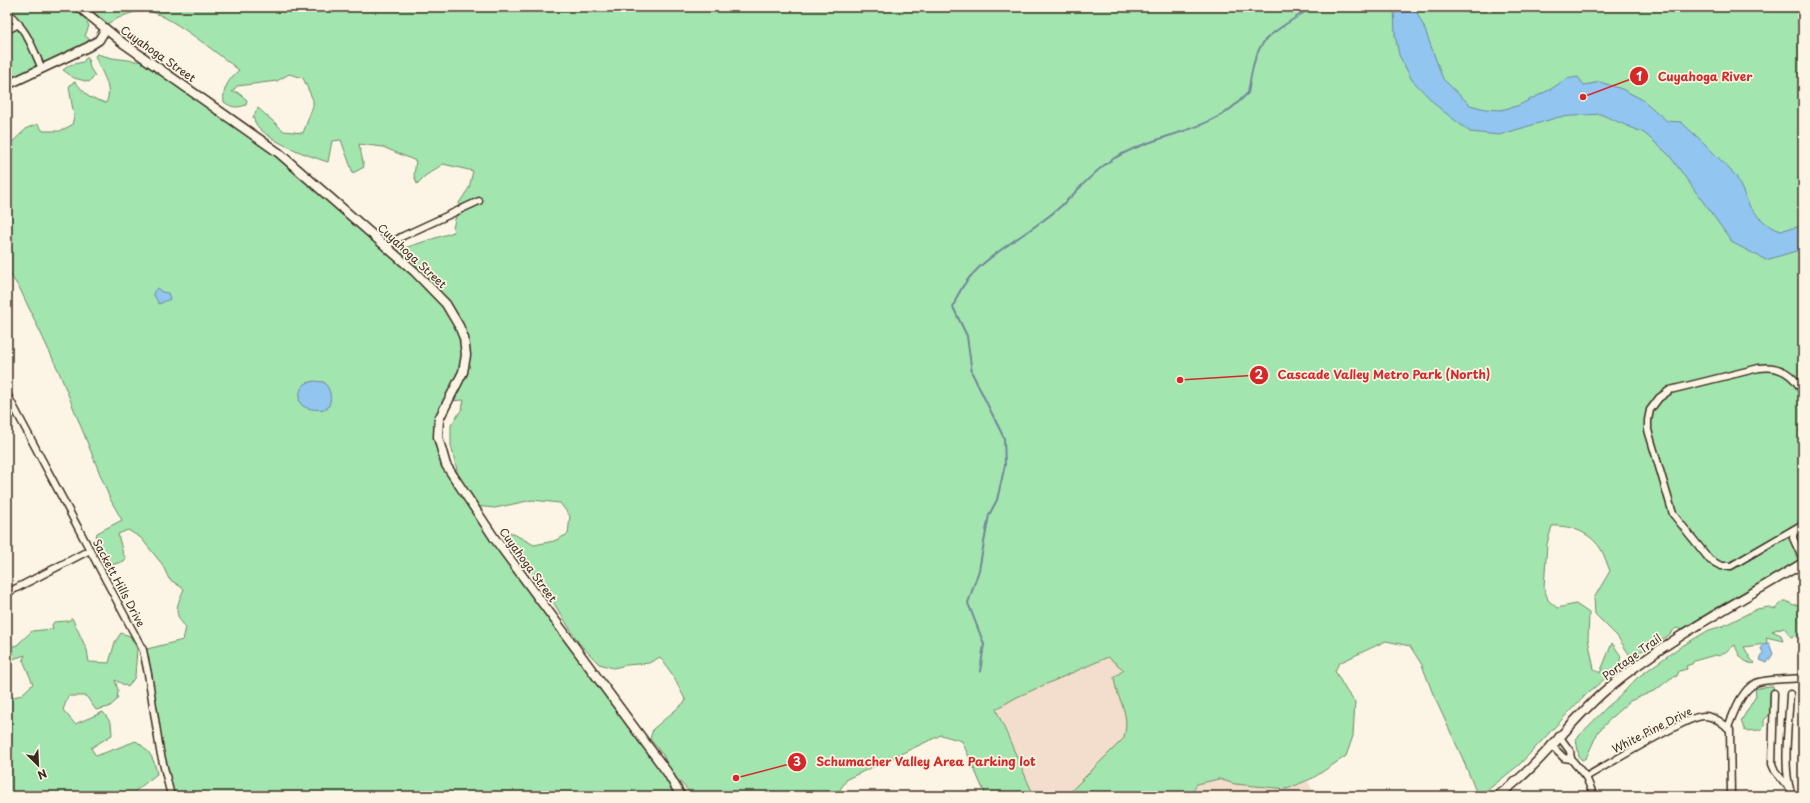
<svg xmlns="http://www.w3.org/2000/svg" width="1810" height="803" font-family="'Playpen Sans',sans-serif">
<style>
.built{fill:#f3ddcd}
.green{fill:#a3e5ae;stroke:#6f8866}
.water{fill:#92c5ef;stroke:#6f879b}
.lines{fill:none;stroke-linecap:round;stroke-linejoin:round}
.stream{stroke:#6f879b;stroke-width:2}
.street-casing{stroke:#3b2a1e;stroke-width:9}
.secondary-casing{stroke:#3b2a1e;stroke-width:11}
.street{stroke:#fcf5e5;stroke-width:6}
.secondary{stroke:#fcf5e5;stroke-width:8}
.labels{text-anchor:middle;stroke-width:3.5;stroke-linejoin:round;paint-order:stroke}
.street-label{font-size:11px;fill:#3b2a1e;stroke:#fcf5e5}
.leader{fill:none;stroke:#d62828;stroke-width:1.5}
.callout-dot{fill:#d62828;stroke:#fcf5e5;stroke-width:1.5}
.mark-label{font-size:12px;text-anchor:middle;font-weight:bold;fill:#fff}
.callout-label{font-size:12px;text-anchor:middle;font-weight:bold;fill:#d62828;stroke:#fcf5e5;stroke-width:3.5;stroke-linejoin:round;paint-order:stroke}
</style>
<rect width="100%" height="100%" fill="#fcf5e5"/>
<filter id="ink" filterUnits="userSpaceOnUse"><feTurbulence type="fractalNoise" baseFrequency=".025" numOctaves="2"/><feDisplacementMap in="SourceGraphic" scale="8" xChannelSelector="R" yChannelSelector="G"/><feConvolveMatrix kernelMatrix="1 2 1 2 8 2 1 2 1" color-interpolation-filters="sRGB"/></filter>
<g filter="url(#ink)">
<g class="built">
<path d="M1108 657 1124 670 1115 685 1123 704 1127 725 1124 738 1066 796H1034L996 706Z"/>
<path d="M1219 779 1235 784 1287 789 1308 781 1315 796H1195L1194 789 1197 784Z"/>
</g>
<g class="green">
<path d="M7 7H74L85 18 89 26 85 36 95 43 7 85Z"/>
<path d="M79 7H1803V557L1682 630 1676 628 1668 636 1631 657 1617 636 1595 614 1594 598 1610 571C1607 564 1605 557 1602 551 1592 533 1571 525 1552 526L1547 544 1544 588 1548 600 1557 608 1576 604 1589 613 1588 639 1594 669 1600 673 1612 643 1621 656 1618 668 1584 696 1520 764 1489 789 1477 794 1462 757 1433 694 1422 665 1410 646 1386 641 1339 663 1335 671 1347 692 1355 702 1353 736 1346 756 1313 778 1287 789 1235 784 1219 779 1197 784 1194 789 1195 796H1066L1124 738C1131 709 1116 701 1114 677L1124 670 1108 657 1017 697 996 709 1034 796H986L962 741 941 735 847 779 836 796H693L671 772 663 755 650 739 653 729 686 701 672 674 660 657 649 663 627 665 613 668 599 664 579 643 555 605 505 538 510 532 534 545 554 541 568 534 570 516 560 503 532 500 495 508 474 506 459 479 451 445V425L462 409 464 400 448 401 439 419 438 437 446 465 457 484 495 539 667 772 681 796H171L160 751 148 674 143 650 183 640 186 627C172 614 177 605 184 589L169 579 162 564 141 538 128 530 118 534 123 554 126 558 124 561 106 567C101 556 93 545 97 533L122 520 110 499 59 372 20 289 7 270V147L27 128 38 124 43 131H60L72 125 74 116 69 87 71 84 75 82 89 97 106 103C114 87 100 71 95 56L97 54 112 58 152 63 263 140 392 252 454 232 453 228 459 203 469 188 473 171 443 164 425 176 417 184 414 175 416 161 383 147 359 144 364 167 353 173 341 140 332 141 328 162C306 155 275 144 259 128 256 125 254 120 253 117L258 108 284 131 303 133 313 106V100L303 78 289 74 277 81 237 86 232 92H237L247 100 246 105C237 108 232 108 224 102 222 89 229 79 239 70 221 57 165 10 145 11 129 11 115 20 101 27Z"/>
<path d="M86 58H88L90 68 95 76 89 82 74 78 63 70 70 65 83 62Z"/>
<path d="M1783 602H1788L1793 605 1803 604V634L1791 637 1784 627 1772 631 1781 635 1783 641 1766 637 1767 642 1765 644 1744 647 1750 658 1754 663 1753 664C1742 662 1738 654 1735 645L1720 656 1715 655 1694 661 1692 664 1686 666 1687 669 1679 671 1677 676 1671 678 1656 690 1630 701 1614 715 1598 732 1586 758 1582 760 1579 757 1576 739 1607 707 1618 698 1637 678 1677 649 1709 630 1723 626 1757 609 1769 607 1775 609Z"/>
<path d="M72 618 87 650 89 662 109 663 115 642 121 633 130 636 137 648 135 677 128 687 115 680 118 690 117 700 109 707 96 710 86 696H68L63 710 75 724 103 712 111 723 112 735 91 748 96 756 136 741C150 751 154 758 157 774L129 796H7V699L21 695 33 684 23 660 25 655 7 661V648L17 645 32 631 53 629 52 625 54 622 68 621Z"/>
<path d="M1769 686H1773L1774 693 1770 699V714L1764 720V726L1760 730 1745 731 1741 721 1756 696 1755 689Z"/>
</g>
<g class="water">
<path d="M1394 7H1414L1424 27 1443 79 1470 105 1485 109 1500 110 1517 106 1551 89 1566 79 1578 77 1584 85 1600 82 1622 89 1643 100 1667 121 1681 122 1704 143 1736 176 1750 207 1762 220 1771 227 1782 230 1803 226V249L1766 260 1733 243 1669 155 1644 133 1600 114 1559 117 1499 135 1470 132 1438 107 1412 80 1399 55 1395 35Z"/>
<path d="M157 288 162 292 168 293 170 299 159 304 153 293Z"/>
<path d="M314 381 324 382C331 390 333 400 327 409 320 410 309 410 303 406 297 403 299 390 303 386 305 383 310 382 314 381Z"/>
<path d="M1769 643 1773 654 1767 663 1760 660 1763 654 1761 648 1763 644Z"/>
</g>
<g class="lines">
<path class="stream" d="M980 672 984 644 968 603 979 570 989 515 997 500 1005 465 1004 438 972 373 967 336 953 307C967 260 1025 239 1060 207 1078 191 1092 172 1113 159 1148 138 1189 134 1223 114 1232 109 1240 100 1248 93 1251 76 1253 57 1263 43 1268 34 1303 13 1313 7"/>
<g class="street-casing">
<g id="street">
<path d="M7 12C28 32 31 44 42 69"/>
<path d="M7 30 19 24"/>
<path d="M386 246 403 236 479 201"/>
<path d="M1803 392C1793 374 1780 365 1759 368L1670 390 1659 398 1650 410 1648 420V430L1673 514 1710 560 1721 566H1731L1803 524"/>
<path d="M7 394 143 650 148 674 160 751 171 796"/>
<path d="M1803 531 1794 530 1793 538 1803 560"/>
<path d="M7 593 90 550"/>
<path d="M1774 693 1772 764 1775 771 1788 787"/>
<path d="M1790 694C1789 720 1781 774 1793 796"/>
<path d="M1728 727C1734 713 1741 690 1756 683 1764 679 1792 679 1803 678"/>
<path d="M1559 736 1570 751 1571 759 1586 777 1594 796"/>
<path d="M1551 745 1564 758 1571 759"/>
<path d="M1586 777C1617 759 1648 740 1681 724 1687 721 1696 716 1704 716 1713 716 1724 723 1730 730L1731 796"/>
</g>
</g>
<g class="secondary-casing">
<g id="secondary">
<path d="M79 7 123 43 279 153 414 271 446 304 459 326 464 338 466 355 463 372 439 419 438 437 446 465 495 539 667 772 681 796"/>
<path d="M7 85 88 47 99 40 105 30"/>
<path d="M1497 796C1540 767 1568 722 1607 689 1667 639 1737 603 1803 563"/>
</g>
</g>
<use href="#street" class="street"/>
<use href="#secondary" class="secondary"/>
</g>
</g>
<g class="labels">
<g class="street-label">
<text transform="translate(158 54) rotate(35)" y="4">Cuyahoga Street</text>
<text transform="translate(412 256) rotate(43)" y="4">Cuyahoga Street</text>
<text transform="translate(528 565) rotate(54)" y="4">Cuyahoga Street</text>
<text transform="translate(119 583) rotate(62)" y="4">Sackett Hills Drive</text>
<text transform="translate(1632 657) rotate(-36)" y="4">Portage Trail</text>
<text transform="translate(1652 730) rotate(-27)" y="4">White Pine Drive</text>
</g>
</g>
<path class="leader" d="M1583 97L1639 76M1180 380L1259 375M736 778L797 762"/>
<g class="callout-dot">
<circle cx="1583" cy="97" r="4"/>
<circle cx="1180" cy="380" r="4"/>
<circle cx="736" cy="778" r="4"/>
<circle cx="1639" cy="76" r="10"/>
<circle cx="1259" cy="375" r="10"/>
<circle cx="797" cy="762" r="10"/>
</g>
<g class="mark-label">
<text x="1639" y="81">1</text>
<text x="1259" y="379">2</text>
<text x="797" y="766">3</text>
</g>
<g class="callout-label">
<text x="1705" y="81">Cuyahoga River</text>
<text x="1384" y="379">Cascade Valley Metro Park (North)</text>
<text x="926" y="766">Schumacher Valley Area Parking lot</text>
</g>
<rect width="1810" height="803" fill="none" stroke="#fcf5e5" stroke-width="24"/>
<rect x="12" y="12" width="1786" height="779" fill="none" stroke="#3b2a1e" stroke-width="1.5" filter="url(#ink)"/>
<g transform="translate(38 765) rotate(156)" stroke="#fcf5e5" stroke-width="3" paint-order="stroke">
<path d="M0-3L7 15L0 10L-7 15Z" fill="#3b2a1e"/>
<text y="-6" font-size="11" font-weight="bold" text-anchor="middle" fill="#3b2a1e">N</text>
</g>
</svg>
